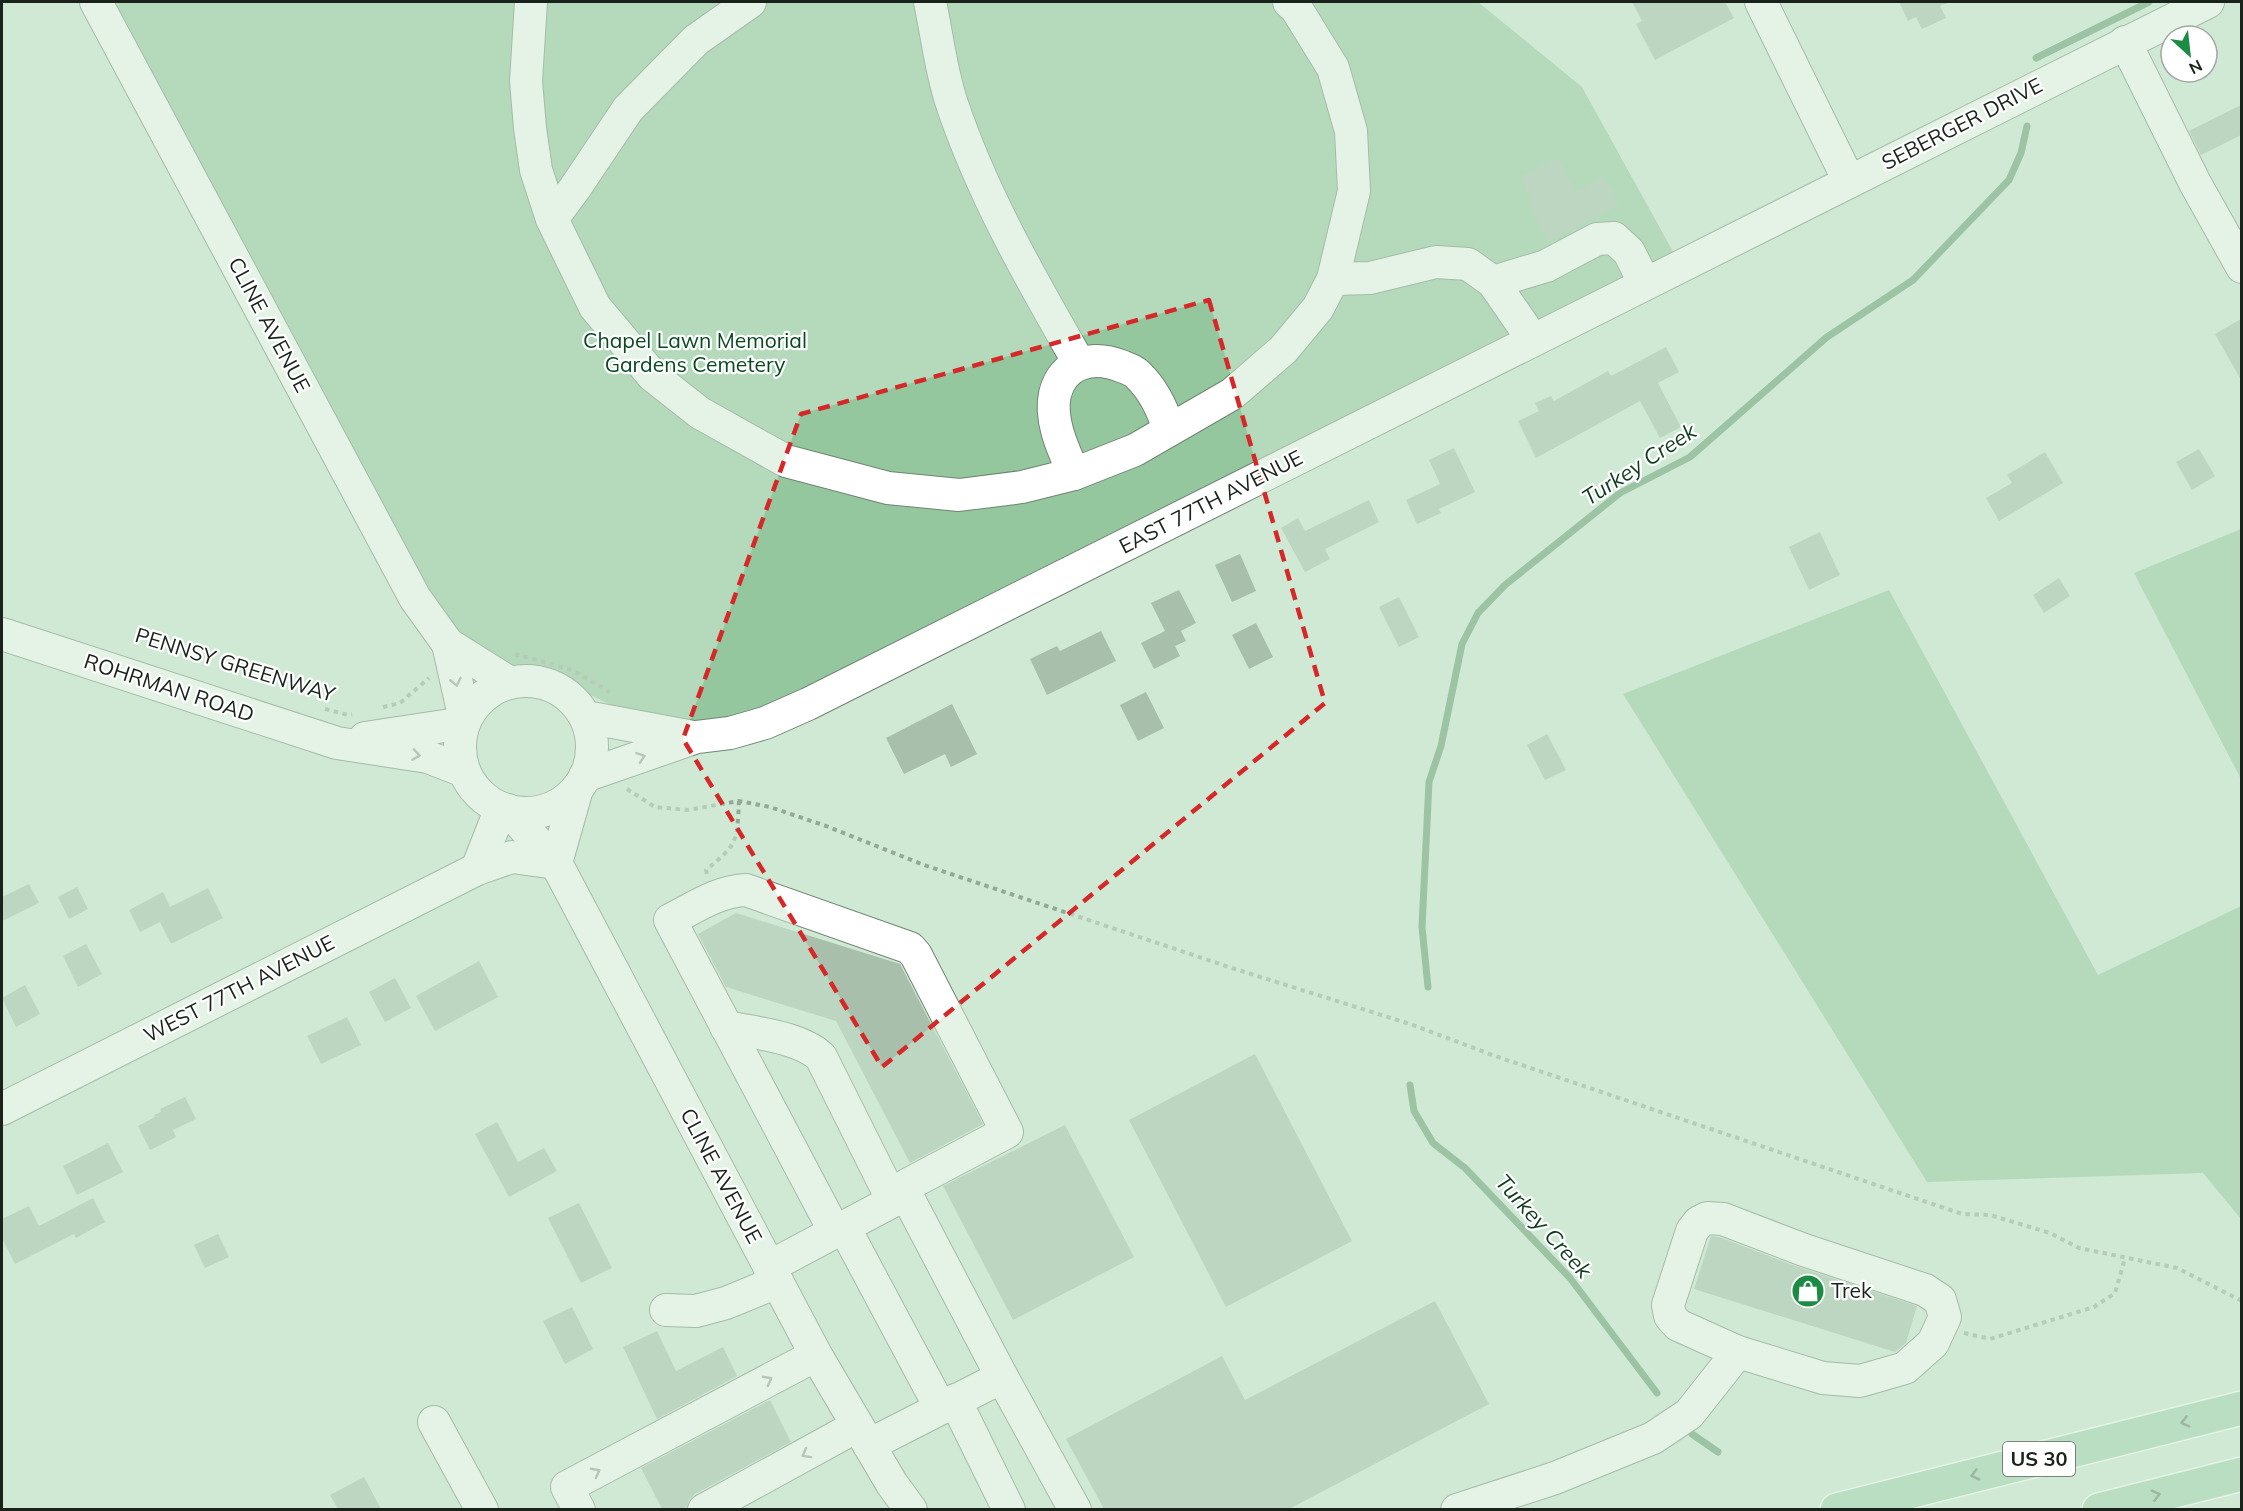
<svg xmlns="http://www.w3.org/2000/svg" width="2243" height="1511" font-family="Mulish,sans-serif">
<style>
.green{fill:#94c79d}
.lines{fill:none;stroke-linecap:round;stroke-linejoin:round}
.stream{stroke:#5e9469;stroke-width:7}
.building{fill:#a7bfab}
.minor-casing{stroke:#6f8573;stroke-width:34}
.major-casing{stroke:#fff;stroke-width:36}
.path{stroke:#94a897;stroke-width:4;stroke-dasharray:4.5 4.5;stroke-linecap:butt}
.minor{stroke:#fff;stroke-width:32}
.major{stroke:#a0d1ac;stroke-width:33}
.oneway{stroke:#989c98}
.oneway2{stroke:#5c7a64}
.marked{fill:none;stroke:#d62828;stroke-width:4.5;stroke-dasharray:12 8;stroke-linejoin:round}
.labels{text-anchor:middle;stroke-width:4.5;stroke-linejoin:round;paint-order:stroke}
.shield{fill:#fff;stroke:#5e645f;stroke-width:1.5}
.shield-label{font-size:20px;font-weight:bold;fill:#19221b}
.street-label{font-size:21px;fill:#19221b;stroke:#fff}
.park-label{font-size:21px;fill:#084920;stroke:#fff}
.poi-label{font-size:21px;fill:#19221b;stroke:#fff;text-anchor:start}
.water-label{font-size:22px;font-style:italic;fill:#113b1e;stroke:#fff}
</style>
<rect width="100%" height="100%" fill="#d0e9d4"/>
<g class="green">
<path d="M112 2H1478L1582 87 1676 257 757 715 684 723 631 715 564 682 517 671 478 647 443 616 429 599Z"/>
<path d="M2241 529V779L2134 573Z"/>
<path d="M1889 590 2098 975 2241 906V1219L2203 1173 1927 1182 1623 694Z"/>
</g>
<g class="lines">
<g class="stream">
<path d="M2036 58 2149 2"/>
<path d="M1428 987 1422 927 1429 782 1441 746 1462 644 1478 613 1505 585 1620 493 1690 457 1827 337 1913 280 2009 180 2021 153 2027 126"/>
<path d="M1410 1085 1414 1111 1433 1143 1465 1168 1570 1278 1657 1393"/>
<path d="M1692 1434 1718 1452"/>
</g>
</g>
<g class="building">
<path d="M1632 2H1725L1734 18 1655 60 1636 24 1642 21Z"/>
<path d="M1899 2H1950L1940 6 1946 18 1922 29 1916 17 1908 21Z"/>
<path d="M2241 105V135L2201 155 2189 131Z"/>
<path d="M1557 157 1575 192 1604 177 1619 205 1548 242 1529 204 1533 202 1520 177Z"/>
<path d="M2241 319V380L2215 334Z"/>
<path d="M1666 347 1679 372 1658 383 1681 427 1660 438 1640 401 1536 458 1518 421 1539 411 1535 403 1551 396 1554 401 1608 371 1611 376Z"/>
<path d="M1454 448 1475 492 1439 509 1441 513 1417 524 1406 500 1440 484 1429 460Z"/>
<path d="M2199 449 2215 476 2192 490 2176 462Z"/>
<path d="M2045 452 2063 483 1999 521 1986 498 2012 483 2007 475Z"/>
<path d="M1369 500 1379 522 1325 549 1330 559 1305 572 1281 528 1298 518 1305 531Z"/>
<path d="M1820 532 1840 575 1809 590 1789 547Z"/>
<path d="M1240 554 1256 591 1232 602 1215 565Z"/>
<path d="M2059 578 2070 596 2044 613 2033 595Z"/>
<path d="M1179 590 1196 623 1181 631 1186 641 1175 646 1180 656 1154 669 1141 643 1165 631 1151 603Z"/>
<path d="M1399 597 1419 637 1399 647 1379 607Z"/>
<path d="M1256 623 1273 657 1249 669 1232 635Z"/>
<path d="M1101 631 1116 661 1047 695 1030 659 1057 646 1060 651Z"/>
<path d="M1146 692 1164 728 1138 741 1120 705Z"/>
<path d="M952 704 977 754 951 767 945 754 904 774 886 738Z"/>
<path d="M1547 734 1566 770 1545 780 1527 745Z"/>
<path d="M29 884 39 903 2 921V897Z"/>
<path d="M77 887 88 909 69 919 58 897Z"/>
<path d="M208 888 223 918 171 944 160 922 140 932 129 910 163 892 170 907Z"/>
<path d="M736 913 900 964 983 1124 910 1163 836 1021 726 987 698 934Z"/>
<path d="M86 944 102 974 78 987 63 956Z"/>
<path d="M479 961 498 997 435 1031 416 996Z"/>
<path d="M395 978 411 1008 385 1022 369 992Z"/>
<path d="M25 985 40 1014 16 1027 2 998Z"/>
<path d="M347 1017 361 1045 321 1064 307 1036Z"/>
<path d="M1255 1054 1352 1241 1226 1307 1129 1120Z"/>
<path d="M185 1097 196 1119 173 1130 176 1137 150 1150 138 1126 155 1117 154 1115 161 1112 160 1109Z"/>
<path d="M497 1122 518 1162 544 1148 557 1171 509 1197 475 1134Z"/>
<path d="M1065 1125 1134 1257 1013 1320 943 1186Z"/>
<path d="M108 1143 123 1172 77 1195 63 1166Z"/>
<path d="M93 1198 105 1222 76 1238 74 1234 15 1264 2 1238V1219L29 1206 39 1226Z"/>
<path d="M579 1203 612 1268 581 1283 548 1218Z"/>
<path d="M218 1234 229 1257 205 1268 194 1245Z"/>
<path d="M1711 1236 1719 1237 1798 1267 1917 1306 1906 1343 1895 1352 1694 1289Z"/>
<path d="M1435 1301 1489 1404 1289 1509H1104L1066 1439 1222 1356 1245 1400Z"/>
<path d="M572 1307 593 1349 565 1364 543 1321Z"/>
<path d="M657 1331 676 1371 723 1347 737 1376 657 1419 623 1347Z"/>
<path d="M770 1400 791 1442 695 1494 689 1500 687 1507 682 1509H662L641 1468Z"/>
<path d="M364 1477 381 1509H338L330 1495Z"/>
</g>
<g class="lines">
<g class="minor-casing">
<g id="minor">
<path d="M96 2 415 598 448 644 510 683"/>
<path d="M531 2 526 81 530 128 536 170 552 219 595 307 653 376 700 413 786 461 888 488 959 495 1022 487 1074 474 1135 450 1232 394 1283 350 1318 308 1333 279 1354 191 1351 131 1333 68 1296 8 1289 2"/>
<path d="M930 2C937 35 941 72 952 104 983 196 1031 279 1079 363"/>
<path d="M1761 2 1849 181"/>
<path d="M2125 42 2195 183 2242 267"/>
<path d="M552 219 575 188 628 109 696 40 750 2"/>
<path d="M1333 279 1370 278 1436 262 1468 264 1493 282 1533 340"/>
<path d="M1493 282 1546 266 1597 239 1614 238 1629 252 1645 284"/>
<path d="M1074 474C1064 451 1049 421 1055 394 1063 362 1093 355 1121 366 1126 368 1133 370 1137 374 1152 388 1163 410 1169 430"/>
<path d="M2 634 337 743 428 757 464 771"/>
<path d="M448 644 465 720"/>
<circle cx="526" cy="747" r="66"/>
<path d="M586 717 693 737"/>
<path d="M365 738 464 723"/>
<path d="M585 776 697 737 730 733 765 723 808 704 2208 2"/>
<path d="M508 810 556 863 816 1355 892 1484 911 1510"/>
<path d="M556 863 577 789"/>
<path d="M477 869 501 808"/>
<path d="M726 1027C755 1033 800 1037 821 1057L893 1201"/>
<path d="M2 1109 477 869 512 857 556 863"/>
<path d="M1707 1218 1723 1219 1804 1250 1925 1290 1940 1300 1945 1317 1933 1343 1905 1368 1860 1381 1823 1378 1738 1352 1678 1325 1670 1316 1668 1305 1692 1231 1699 1222Z"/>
<path d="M844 1227 940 1407"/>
<path d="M835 1232 670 920C694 908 718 891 746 890L910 948 916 955 1007 1132 907 1185 906 1194"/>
<path d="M769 1267 906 1194 1002 1377 869 1445"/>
<path d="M666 1310 696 1311 726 1303 777 1282"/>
<path d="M1002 1377 1075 1510"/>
<path d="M955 1400 1009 1510"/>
<path d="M434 1422 482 1510"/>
<path d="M579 1510 567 1487 816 1355"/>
<path d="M704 1510 857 1426"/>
<path d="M1457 1510 1555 1478 1653 1438 1689 1414 1738 1352"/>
</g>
</g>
<g class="major-casing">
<g id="major">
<path d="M1837 1510 2242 1408"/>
<path d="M2099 1510 2242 1474"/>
</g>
</g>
<g class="path">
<path d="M515 654 572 670 613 694"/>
<path d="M383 707 400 703 429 678"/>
<path d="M325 709 348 715 352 714"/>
<path d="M627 789 655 807 688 810 739 801 770 807 826 826 924 865 1232 968 1410 1024 1495 1056 1962 1214 1990 1215 2050 1233 2079 1248 2177 1268 2242 1301"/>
<path d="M707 874 706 870C738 844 737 842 739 801"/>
<path d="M1964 1333 1990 1339 2094 1307 2115 1293 2125 1258"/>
</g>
<use href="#minor" class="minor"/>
<use href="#major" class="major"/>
</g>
<defs><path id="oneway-chevron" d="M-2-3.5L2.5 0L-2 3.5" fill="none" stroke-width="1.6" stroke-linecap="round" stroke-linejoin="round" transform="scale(1.5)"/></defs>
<g class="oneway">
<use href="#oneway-chevron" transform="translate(456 682) rotate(77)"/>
<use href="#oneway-chevron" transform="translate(416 755) rotate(9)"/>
<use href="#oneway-chevron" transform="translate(641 757) rotate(-19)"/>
<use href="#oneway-chevron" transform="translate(768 1380) rotate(-28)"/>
<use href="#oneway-chevron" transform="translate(806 1454) rotate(151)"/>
<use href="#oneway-chevron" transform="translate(596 1472) rotate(-28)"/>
</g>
<g class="oneway2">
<use href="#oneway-chevron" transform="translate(2185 1422) rotate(166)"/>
<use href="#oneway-chevron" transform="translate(1975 1475) rotate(166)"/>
<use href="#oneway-chevron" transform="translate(2156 1495) rotate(-14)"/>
</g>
<path d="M0 0H2243V1511H0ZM1209 300 1325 703 882 1067 683 739 801 414Z" fill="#d0e9d4" fill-opacity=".55" fill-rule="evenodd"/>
<path class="marked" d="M1209 300 1325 703 882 1067 683 739 801 414Z"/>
<defs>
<g id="shop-disc" transform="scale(1.725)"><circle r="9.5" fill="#1c8c45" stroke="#fff"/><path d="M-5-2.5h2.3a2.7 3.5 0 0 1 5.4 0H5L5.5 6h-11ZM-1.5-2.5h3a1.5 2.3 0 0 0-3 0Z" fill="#fff"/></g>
</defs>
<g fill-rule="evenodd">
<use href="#shop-disc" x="1808" y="1291"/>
</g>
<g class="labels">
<rect class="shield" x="2003" y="1442" width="72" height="34" rx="4.5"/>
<g class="shield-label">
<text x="2039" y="1466">US 30</text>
</g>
<g class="street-label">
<text transform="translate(1962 124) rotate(-27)" y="7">SEBERGER DRIVE</text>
<text transform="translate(269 325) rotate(62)" y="7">CLINE AVENUE</text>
<text transform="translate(1211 502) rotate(-27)" y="7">EAST 77TH AVENUE</text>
<text transform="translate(235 665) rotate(17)" y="7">PENNSY GREENWAY</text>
<text transform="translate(169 688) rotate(18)" y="7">ROHRMAN ROAD</text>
<text transform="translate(239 989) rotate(-27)" y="7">WEST 77TH AVENUE</text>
<text transform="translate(721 1176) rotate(62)" y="7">CLINE AVENUE</text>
</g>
<g class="park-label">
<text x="695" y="348">Chapel Lawn Memorial<tspan x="695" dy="24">Gardens Cemetery</tspan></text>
</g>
<g class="poi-label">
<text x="1831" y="1298">Trek</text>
</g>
<g class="water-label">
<text transform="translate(1639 464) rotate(-33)" y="8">Turkey Creek</text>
<text transform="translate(1544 1226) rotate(48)" y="8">Turkey Creek</text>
</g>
</g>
<rect width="2243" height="1511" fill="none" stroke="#19221b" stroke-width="6"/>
<g transform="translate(2189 54) rotate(153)"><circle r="28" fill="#ffffff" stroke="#a3a7a4" stroke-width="1.5"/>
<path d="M0-4.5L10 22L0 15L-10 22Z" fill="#1c8c45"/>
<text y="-9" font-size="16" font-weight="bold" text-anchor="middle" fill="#19221b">N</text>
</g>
</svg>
